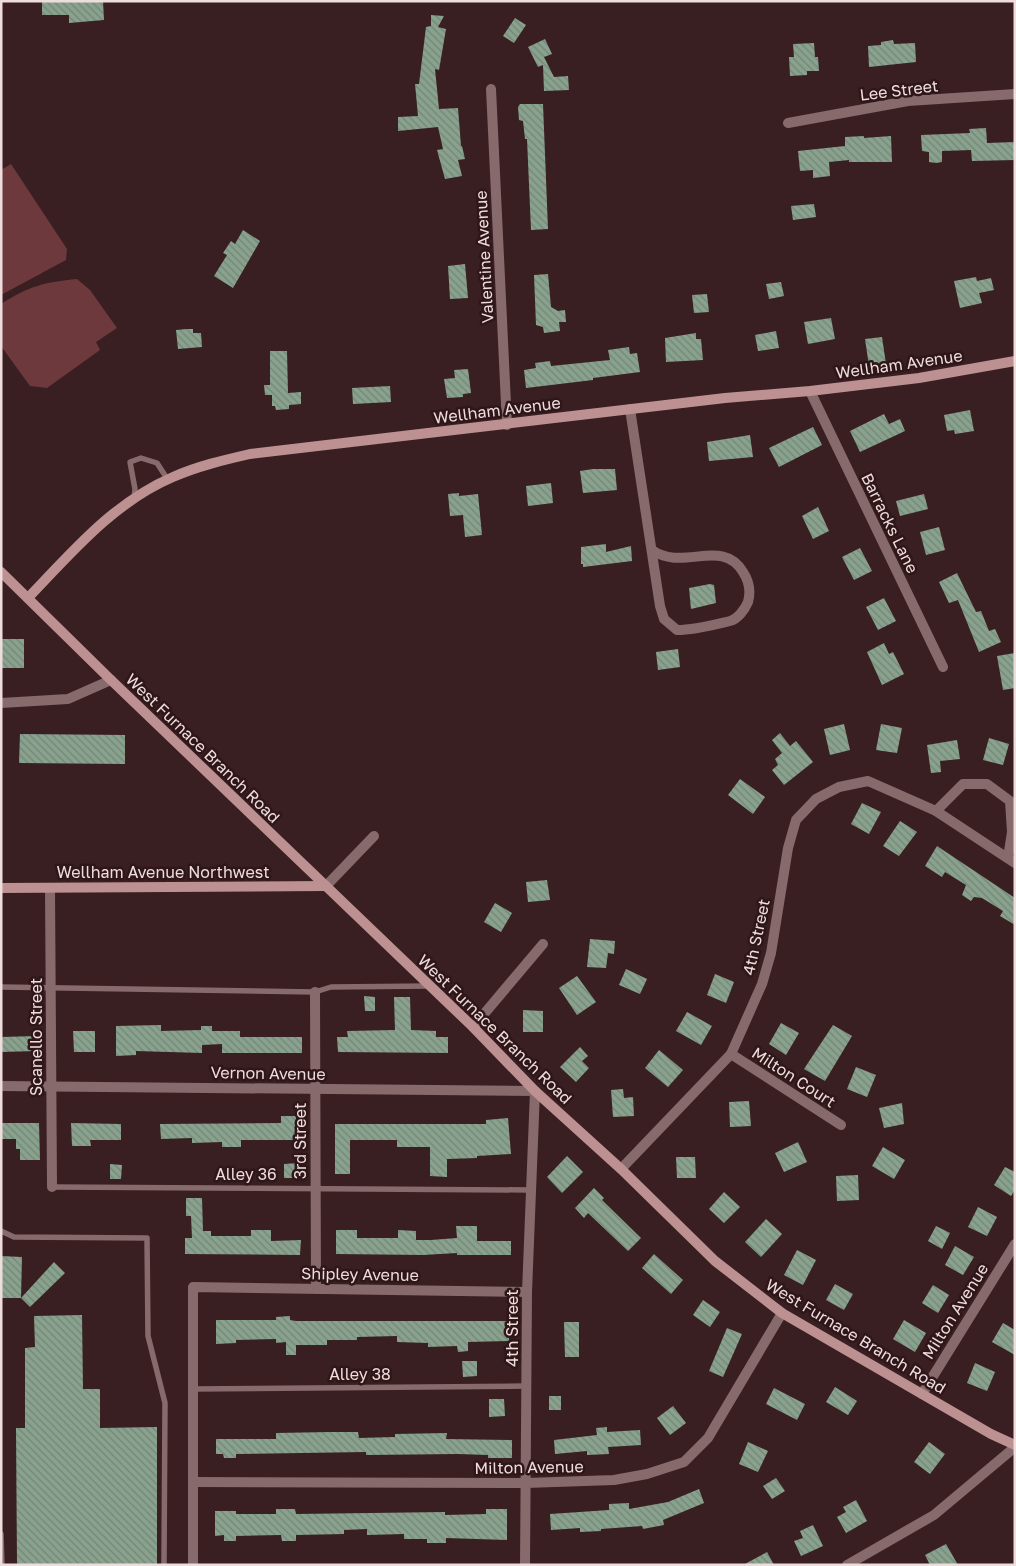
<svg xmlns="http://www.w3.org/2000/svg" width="1016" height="1566" font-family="'Golos Text',sans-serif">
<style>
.pitch{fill:#6d393d}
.building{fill:url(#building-back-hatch)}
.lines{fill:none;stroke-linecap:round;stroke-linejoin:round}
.lane{stroke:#876a6c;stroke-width:5.5}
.street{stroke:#876a6c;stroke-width:10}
.secondary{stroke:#bd9092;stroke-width:10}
.labels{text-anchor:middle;stroke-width:5;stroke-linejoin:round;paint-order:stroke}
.street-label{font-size:16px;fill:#efdddd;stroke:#2f1618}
</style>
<defs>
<pattern id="building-back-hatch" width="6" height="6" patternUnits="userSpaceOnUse" patternTransform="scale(1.25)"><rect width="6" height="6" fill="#88a28e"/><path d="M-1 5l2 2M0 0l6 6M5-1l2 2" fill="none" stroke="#758577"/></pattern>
</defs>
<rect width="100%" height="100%" fill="#391f21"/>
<g class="pitch">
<path d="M11 164 67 249 66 260 1 295V170Z"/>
<path d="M77 279 90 290 117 328 96 342 100 350 47 388 30 386 1 346V304C29 286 45 282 77 279Z"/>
</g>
<g class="building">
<path d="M42 1H103L104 20 69 23V15H42Z"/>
<path d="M431 15 444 16 438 27 446 29 439 70 435 69 439 109 458 108 461 146H462L465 159 458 160 462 176 445 179 437 150 443 149 438 127 398 131V117L418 116 415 84H419L426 27 431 26Z"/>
<path d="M515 18 526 25 514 43 503 36Z"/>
<path d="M545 39 552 54 544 57 554 77 568 76 569 90 544 91 543 65 538 67 528 47Z"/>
<path d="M893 40 894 44 915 43 916 62 869 67 868 46 881 45V42Z"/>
<path d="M814 43 815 57H818L819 71H807V75L790 76 789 57H794L793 44Z"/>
<path d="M520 104H543L548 229 531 230 527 139H525L523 121 519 120 518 107Z"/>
<path d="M986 128 987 143 1015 142V160L972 161 971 150 942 151V162L936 163 929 162V152L922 151 921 135 970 133 969 129Z"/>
<path d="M864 136V138L891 136 892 162H849V160L829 162 830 176 813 178V170L800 171 798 151 845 146V137Z"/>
<path d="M814 204 816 217 793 220 791 206Z"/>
<path d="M243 230 260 241 233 288 214 276 227 255 223 253 231 241 235 244Z"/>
<path d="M465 264 468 298 450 299 448 266Z"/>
<path d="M548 274 551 307 558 311 565 310 566 322H559L560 331 544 333 543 327 536 325 534 275Z"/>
<path d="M976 277 977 281 991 278 994 290 979 293 982 303 960 308 954 281Z"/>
<path d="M781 282 784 296 769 299 766 284Z"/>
<path d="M707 294 709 312 694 313 692 295Z"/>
<path d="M831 318 835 339 808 344 804 322Z"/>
<path d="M187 329H193V333H201L202 347 178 349 176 330Z"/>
<path d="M776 331 779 348 758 351 755 335Z"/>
<path d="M696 333V339H701L703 360 666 362 665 338Z"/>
<path d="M882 337 886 364 869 366 865 339Z"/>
<path d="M629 347 630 354 637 353 640 372 593 378V380L526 388 524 370 536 368 535 363 550 361 551 366 610 360 608 350Z"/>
<path d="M270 351H287L288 393 301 392V404L289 405V409L276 410 275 406H272V395H265L264 385H270Z"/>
<path d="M468 369 471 393 463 394V397L447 398 444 379 455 378 454 370Z"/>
<path d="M390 386 391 402 353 404 352 388Z"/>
<path d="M970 410 974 431 955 434 954 430 947 431 944 415Z"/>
<path d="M884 414 889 424 900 419 905 431 860 452 850 431Z"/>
<path d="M813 427 822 445 779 467 769 448Z"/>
<path d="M750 435 753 457 709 461 707 442Z"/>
<path d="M593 469H615L617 490 583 493 580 471Z"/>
<path d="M551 483 553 503 528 506 526 486Z"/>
<path d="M459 493V496L478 494 482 535 465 537 463 515 450 516 448 494Z"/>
<path d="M924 494 928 509 900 516 896 501Z"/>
<path d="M818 507 829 531 813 539 802 516Z"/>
<path d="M939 527 945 550 926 555 920 532Z"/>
<path d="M606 544V552L631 546 632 561 583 567V564H581V547Z"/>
<path d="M860 548 872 571 854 580 842 557Z"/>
<path d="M957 573 976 612 981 611 989 631 995 629 1001 642 979 652 958 600 949 603 939 582Z"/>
<path d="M710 584 714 585 716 603 691 609 689 588Z"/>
<path d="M884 598 896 621 878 630 866 607Z"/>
<rect x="1" y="639" width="23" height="29"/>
<path d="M884 643 889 654 893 652 904 674 882 685 867 652Z"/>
<path d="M678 649 680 667 658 670 656 652Z"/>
<path d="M1015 653V688L1003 690 997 656Z"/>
<path d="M844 724 850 750 830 755 824 729Z"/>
<path d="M881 724 902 728 897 753 876 750Z"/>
<path d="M780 733 790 746 796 741 813 762 784 785 772 770 778 765 775 759 782 753 772 740Z"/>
<path d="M20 734 125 735V764L19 763Z"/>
<path d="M989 738 1009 744 1003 765 983 760Z"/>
<path d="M957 740 960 759 940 761 941 772 931 773 927 745Z"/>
<path d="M740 779 765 797 753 814 728 795Z"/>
<path d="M862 803 881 812 869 834 851 824Z"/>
<path d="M900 821 917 832 899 856 883 846Z"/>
<path d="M937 846 1015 898V925L1000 916 1003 911 982 898 974 897 971 901 962 895 966 885 945 872 942 877 925 866Z"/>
<path d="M547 880 550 900 528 902 526 882Z"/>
<path d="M495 903 512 913 501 932 484 922Z"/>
<path d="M590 939 615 941 614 954 608 953 606 968 587 967Z"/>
<path d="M626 969 647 979 640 994 619 985Z"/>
<path d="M715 974 734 982 726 1003 707 995Z"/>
<path d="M577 976 596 1002 577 1015 559 988Z"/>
<path d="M364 996 375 997V1011H365Z"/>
<path d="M394 997H410L411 1030 436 1031V1037H448V1053L338 1052 337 1037H348L347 1031 395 1030Z"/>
<path d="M523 1010 543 1011V1032H523Z"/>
<path d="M687 1012 712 1026 701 1045 676 1031Z"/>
<path d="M781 1023 799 1033 786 1055 769 1044Z"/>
<path d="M161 1025V1031L201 1030V1026H212V1031H240V1037H302V1053H222V1044L202 1045V1053L136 1051V1055L116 1056V1026Z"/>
<path d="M833 1025 852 1036 825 1081 804 1069Z"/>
<path d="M73 1031H95V1052H74Z"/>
<path d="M37 1036V1051L1 1052V1037Z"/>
<path d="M580 1047 588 1056 582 1061 589 1068 576 1082 560 1067Z"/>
<path d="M659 1050 683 1070 668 1087 645 1068Z"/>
<path d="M856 1067 876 1075 867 1097 847 1089Z"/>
<path d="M623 1089 624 1098 633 1097 634 1116 613 1117 611 1090Z"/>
<path d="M749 1101 751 1126 730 1127 729 1102Z"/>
<path d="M902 1103 904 1124 884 1128 879 1108Z"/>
<path d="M281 1116H296V1125H302V1140H241V1147H222V1142L192 1143V1138L161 1139 160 1124 281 1123Z"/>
<path d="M508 1118 511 1154 477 1156V1158L447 1159V1177L430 1176V1147H397V1140H350V1174H335V1124H486V1120Z"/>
<path d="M1 1123H39L40 1160H20V1149H16V1139H1Z"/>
<path d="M71 1123 121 1124V1140H90L91 1146H72Z"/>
<path d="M798 1142 807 1162 784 1172 775 1153Z"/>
<path d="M883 1147 905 1160 894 1179 872 1166Z"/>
<path d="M567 1156 583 1172 562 1193 547 1177Z"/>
<path d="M676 1157H695L696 1178H677Z"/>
<path d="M298 1163V1178H284V1164Z"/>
<path d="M110 1164 122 1165 121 1179H110Z"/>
<path d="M1005 1167 1015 1172V1190L1011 1196 994 1185Z"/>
<path d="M858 1175 859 1200 837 1201 836 1176Z"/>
<path d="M594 1188 604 1198 602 1200 641 1238 628 1251 588 1213 584 1218 575 1208Z"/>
<path d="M724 1192 740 1207 724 1223 709 1209Z"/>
<path d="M186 1198H202L203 1231H211V1236H251V1230H271V1241L301 1240 300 1255 185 1254V1238H192L191 1216H186Z"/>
<path d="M978 1207 997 1217 987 1236 968 1227Z"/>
<path d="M766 1219 782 1234 761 1257 745 1242Z"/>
<path d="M456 1226H477V1241H511V1255H457V1253L423 1255 336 1254V1230H357V1238H398V1230L416 1231V1240H431L457 1238Z"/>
<path d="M936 1226 950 1233 942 1249 928 1241Z"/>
<path d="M955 1246 974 1257 963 1275 945 1265Z"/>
<path d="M797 1250 816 1260 803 1285 784 1275Z"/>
<path d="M654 1254 683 1280 671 1294 642 1268Z"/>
<path d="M1 1256 22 1257 21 1298H1Z"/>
<path d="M54 1262 65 1273 30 1307 21 1298Z"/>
<path d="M835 1284 853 1294 844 1310 826 1300Z"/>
<path d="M933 1285 949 1295 938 1313 922 1303Z"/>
<path d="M703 1300 720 1312 710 1327 693 1315Z"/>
<path d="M82 1315 83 1389H100V1428L157 1427V1565H17L16 1428H25V1348L35 1347 34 1316Z"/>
<path d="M290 1316V1320L296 1321H509V1341L468 1342V1351L458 1352 457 1346 428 1347V1343L397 1342V1336L357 1337V1340H327V1345H296V1355H286V1342L276 1343V1339L236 1340V1343L216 1344V1320H276V1317Z"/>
<path d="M904 1320 926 1333 915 1352 893 1339Z"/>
<path d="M564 1322H579V1357H565Z"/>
<path d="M1003 1323 1015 1330V1355L992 1342Z"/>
<path d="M727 1328 742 1334 723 1377 709 1371Z"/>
<path d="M462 1361H477V1376L463 1377Z"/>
<path d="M975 1363 995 1372 987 1391 967 1383Z"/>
<path d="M835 1387 857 1401 848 1415 826 1402Z"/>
<path d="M774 1388 805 1404 797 1420 766 1404Z"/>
<rect x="549" y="1396" width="12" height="14"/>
<path d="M489 1399H504L505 1416 489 1417Z"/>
<path d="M673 1406 686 1423 670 1435 657 1418Z"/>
<path d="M607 1427V1432L640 1430 641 1445 608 1447 609 1454 587 1455V1451L555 1454 554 1440 597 1435 596 1428Z"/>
<path d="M330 1432H358L359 1438 395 1437V1434L447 1433 446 1439 512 1440V1458H488V1455L458 1454 366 1455V1452L236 1454V1458H224L223 1454H216V1439H276V1433Z"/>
<path d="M748 1442 768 1451 758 1472 739 1464Z"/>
<path d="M929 1442 945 1454 930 1474 914 1462Z"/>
<path d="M776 1478 785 1491 772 1499 763 1486Z"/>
<path d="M699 1489 704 1503 663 1520 664 1525 643 1529 642 1526 601 1529V1531L580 1532V1528L551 1530 550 1514 609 1510V1504L629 1503V1509L668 1502Z"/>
<path d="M856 1500 867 1521 846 1533 837 1517 846 1512 843 1507Z"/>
<path d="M276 1509H295L296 1514 445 1512V1515L486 1514V1509H507V1540L446 1538V1543H427V1539H404V1534L367 1535V1529L344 1530V1534L296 1535V1541H282L281 1535 236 1536V1541H224V1535L215 1536V1511H236V1514H276Z"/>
<path d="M813 1525 823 1546 801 1556 794 1541 803 1538 800 1531Z"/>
<path d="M946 1544 958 1565H930L925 1555Z"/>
<path d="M767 1552 774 1565H743Z"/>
</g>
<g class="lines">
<g class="lane">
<path d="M134 499 135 489 130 462 141 458 157 463 168 480"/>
<path d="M1 987 315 992 331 987 430 986"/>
<path d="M52 1187 529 1190"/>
<path d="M1 1231 14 1237 147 1238 148 1336 165 1403 164 1565"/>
<path d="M193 1389 528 1386"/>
<path d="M1 1534 2 1565"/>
</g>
<g class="street">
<path d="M491 89 507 425"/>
<path d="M788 123 908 101 1015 94"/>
<path d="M810 391 943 667"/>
<path d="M630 409 660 606 664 619 677 630C695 630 713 625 730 621 738 619 745 609 748 602 751 591 749 581 743 572 722 537 683 572 652 550"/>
<path d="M1 703 68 699 111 680"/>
<path d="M936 811 963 784H987L1010 801 1012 832 1008 858"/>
<path d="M326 886 374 836"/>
<path d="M50 888 52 1187"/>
<path d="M315 992 316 1289"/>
<path d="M473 1027 543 944"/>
<path d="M731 1054 841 1125"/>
<path d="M1 1086 535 1091 527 1292 525 1565"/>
<path d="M621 1169 731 1054 762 984 771 953 788 848 796 820 816 799 839 787 868 781 936 811 1015 863"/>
<path d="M922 1394 1015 1244"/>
<path d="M193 1482 526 1483 614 1480 647 1474 684 1462 708 1438 782 1313"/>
<path d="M193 1565V1287L527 1292"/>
<path d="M847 1565 934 1515 1015 1447"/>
</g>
<g class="secondary">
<path d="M1 572 111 680 473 1027 535 1091 621 1169 715 1261 782 1313 991 1434 1015 1445"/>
<path d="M28 598C72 552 114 502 173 477 198 466 224 460 250 454L725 398 810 391 919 378 1015 361"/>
<path d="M1 888 326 886"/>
</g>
</g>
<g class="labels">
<g class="street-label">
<text transform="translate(899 90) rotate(-7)" y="6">Lee Street</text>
<text transform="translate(484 257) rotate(-93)" y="6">Valentine Avenue</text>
<text transform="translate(899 364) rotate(-8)" y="6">Wellham Avenue</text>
<text transform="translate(497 410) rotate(-7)" y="6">Wellham Avenue</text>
<text transform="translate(890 523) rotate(64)" y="6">Barracks Lane</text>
<text transform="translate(203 748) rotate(44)" y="6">West Furnace Branch Road</text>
<text x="163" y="878">Wellham Avenue Northwest</text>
<text transform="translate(756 937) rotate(-78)" y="6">4th Street</text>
<text transform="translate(495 1029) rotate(44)" y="6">West Furnace Branch Road</text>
<text transform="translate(36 1037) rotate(-90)" y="6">Scanello Street</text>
<text transform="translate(268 1073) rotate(1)" y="6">Vernon Avenue</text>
<text transform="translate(794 1077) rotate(33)" y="6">Milton Court</text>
<text transform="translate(300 1141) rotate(-90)" y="6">3rd Street</text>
<text x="246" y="1180">Alley 36</text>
<text transform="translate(360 1274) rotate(1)" y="6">Shipley Avenue</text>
<text transform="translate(955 1311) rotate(-58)" y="6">Milton Avenue</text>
<text transform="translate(512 1328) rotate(-90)" y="6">4th Street</text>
<text transform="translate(856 1336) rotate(31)" y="6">West Furnace Branch Road</text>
<text x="360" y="1380">Alley 38</text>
<text transform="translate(529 1467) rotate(-1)" y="6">Milton Avenue</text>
</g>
</g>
<rect width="1016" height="1566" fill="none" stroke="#efdddd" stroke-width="5"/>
</svg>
